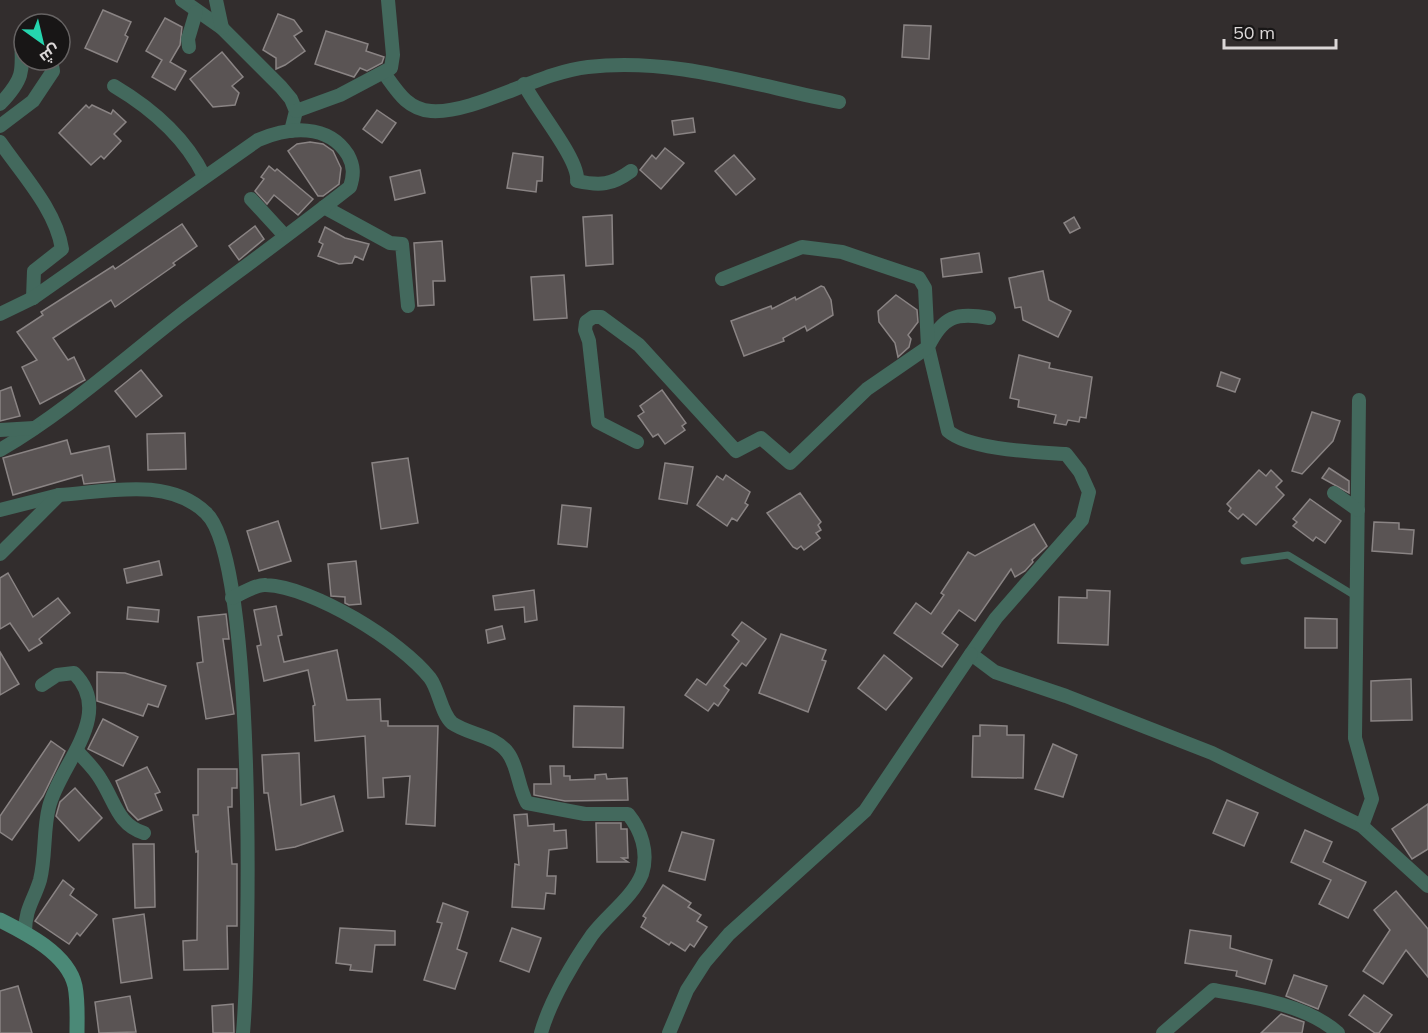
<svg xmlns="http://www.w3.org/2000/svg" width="1428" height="1033" font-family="Mulish,Cairo,sans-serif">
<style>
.building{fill:#5a5454;stroke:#8a8484;stroke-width:1.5}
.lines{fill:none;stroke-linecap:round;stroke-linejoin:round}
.lane{stroke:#43695d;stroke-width:7}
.street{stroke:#43695d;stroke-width:14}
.secondary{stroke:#4b8977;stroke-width:15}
</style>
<rect width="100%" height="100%" fill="#322d2d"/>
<g class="building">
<path d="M103 10 131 22 125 35 128 37 117 62 85 48Z"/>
<path d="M278 14 294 20 302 31 294 36 305 51 285 65 276 69V58L263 50Z"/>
<path d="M165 18 182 27 180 45 170 62 186 71 175 90 152 77 162 60 146 51Z"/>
<path d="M904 25 931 26 929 59 902 57Z"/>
<path d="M326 31 368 44 366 51 384 57 382 63 367 71 360 68 354 77 315 64Z"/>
<path d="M222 52 243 77 232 86 239 93 235 105 213 107 190 79Z"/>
<path d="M86 105 89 108 92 105 111 114 113 110 126 122 114 134 121 141 104 159 101 156 91 165 59 133Z"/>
<path d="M377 110 396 123 382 143 363 129Z"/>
<path d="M693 118 695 132 674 135 672 121Z"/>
<path d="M310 142 323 144 333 151 341 168 339 184 323 196H318L288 151 297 144Z"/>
<path d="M665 148 684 163 661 189 640 170 652 155 656 159Z"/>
<path d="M513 153 543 157 542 181H537L536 192 507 188Z"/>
<path d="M734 155 755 179 736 195 715 171Z"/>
<path d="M269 166 275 171 277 169 313 199 298 215 274 195 267 204 255 191 264 179 261 177Z"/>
<path d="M420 170 425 193 395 200 390 177Z"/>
<path d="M612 215 613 264 586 266 583 217Z"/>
<path d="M1074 217 1080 228 1070 233 1064 223Z"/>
<path d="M182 224 197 246 173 263 175 265 115 307 111 300 53 338 68 360 74 357 85 380 40 404 22 367 37 360 17 332 43 315 41 312 113 266 115 269Z"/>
<path d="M255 226 264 239 239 260 229 246Z"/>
<path d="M325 227 345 238 369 244 363 260 355 256 352 263 339 264 318 256 323 244 319 242Z"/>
<path d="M442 241 445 281H433L434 305 418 306 414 243Z"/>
<path d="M979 253 982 272 943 277 941 259Z"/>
<path d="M1043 271 1049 300 1071 311 1058 337 1023 320 1021 307 1015 308 1009 278Z"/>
<path d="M564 275 567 318 534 320 531 277Z"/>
<path d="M821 286 824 287 831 300 833 315 807 331 805 326 783 338 784 341 744 356 731 321 771 306 772 309 795 297 796 300Z"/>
<path d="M896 295 917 310 918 322 908 335 911 339 909 347 898 357 895 343 879 322 878 311Z"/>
<path d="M1019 355 1050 363 1049 368 1092 377 1086 418 1080 417 1079 422 1068 420 1066 425 1054 423 1056 415 1018 407 1019 400 1010 398Z"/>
<path d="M141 370 162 396 136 417 115 391Z"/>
<path d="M1221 372 1240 379 1235 392 1217 386Z"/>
<path d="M11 387 20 416 0 421V391Z"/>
<path d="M662 390 686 423 682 426 685 430 665 444 658 434 653 437 638 416 644 412 640 406Z"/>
<path d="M1312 412 1340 421 1333 441 1302 474 1292 471Z"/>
<path d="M185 433 186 469 148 470 147 434Z"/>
<path d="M67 440 71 454 109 446 115 481 84 484 82 475 13 495 3 458Z"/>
<path d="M408 458 418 523 381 529 372 463Z"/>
<path d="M665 463 693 467 687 504 659 499Z"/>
<path d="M1329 468 1349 481V493L1322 478Z"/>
<path d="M1259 470 1266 476 1271 470 1282 481 1276 487 1284 495 1256 525 1243 514 1238 519 1229 511 1231 508 1227 504Z"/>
<path d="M726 475 750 492 745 503 748 505 737 521 732 518 727 526 697 505 717 476 723 480Z"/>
<path d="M800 493 821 522 818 525 821 530 816 533 820 538 804 550 801 546 797 549 793 547 767 513Z"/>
<path d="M1310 499 1341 521 1325 543 1316 537 1313 541 1293 526 1297 522 1293 519Z"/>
<path d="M562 505 591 508 587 547 558 544Z"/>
<path d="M278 521 291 561 259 571 247 531Z"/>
<path d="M1374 522 1399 523V529L1414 530 1412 554 1372 551Z"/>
<path d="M1034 524 1047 546 1032 560 1033 562 1025 571 1015 577 1011 569 975 621 959 610 942 633 958 645 942 667 894 633 916 603 931 614 944 595 941 593 968 552 975 556Z"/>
<path d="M159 561 162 575 127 583 124 569Z"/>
<path d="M356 561 361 604 349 605 345 603V597L331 596 328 564Z"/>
<path d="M8 573 33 617 58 598 70 613 39 639 42 643 29 651 10 623 0 629V578Z"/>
<path d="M534 590 537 620 525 622 524 607 495 610 493 596Z"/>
<path d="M1087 590 1110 591 1108 645 1058 643 1059 597 1087 598Z"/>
<path d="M276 606 282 635 278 636 284 662 337 650 347 700 380 699 381 721H388V726H438L435 826 406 824 410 776 383 778 384 797 368 798 365 736 315 741 313 706 315 705 308 670 264 681 257 646 261 645 254 610Z"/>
<path d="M128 607 159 610 158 622 127 619Z"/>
<path d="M226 614 229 639H223L234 714 206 719 197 663 203 662 198 617Z"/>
<path d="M1305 618 1337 619V648H1305Z"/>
<path d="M742 622 766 639 746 666 742 663 724 686 729 690 718 706 714 703 708 711 685 695 697 679 706 685 739 641 732 635Z"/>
<path d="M502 626 505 639 488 643 486 630Z"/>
<path d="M781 634 826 650 822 660 826 661 808 712 759 693Z"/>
<path d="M0 652 19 684 0 695Z"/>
<path d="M884 655 912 678 886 710 858 688Z"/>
<path d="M97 672 125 673 166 686 158 707 148 704 143 716 97 701Z"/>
<path d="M1411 679 1412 720 1371 721V681Z"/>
<path d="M574 706 624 707 623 748 573 747Z"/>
<path d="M103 719 138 737 123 766 88 749Z"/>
<path d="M980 725 1007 726V735H1024L1023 778 972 777 973 736H980Z"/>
<path d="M51 741 65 751 43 796 12 840 0 832V816Z"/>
<path d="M1053 744 1077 755 1063 797 1035 789Z"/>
<path d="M299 753 301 805 334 796 343 831 295 847 276 850 268 793H264L262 755Z"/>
<path d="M550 766H564V776H570V780L595 779V775L606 774 607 779 627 778 628 800 565 801 534 795V784H551Z"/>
<path d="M147 767 160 792 155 794 162 810 138 820 128 810 116 781Z"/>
<path d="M198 769H237V788H232V807H228L232 864H237V926H227L228 969 184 970 183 941 197 940 198 851 196 852 193 815H198Z"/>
<path d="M75 788 102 818 79 841 56 816 60 802Z"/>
<path d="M1227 800 1258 813 1244 846 1213 833Z"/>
<path d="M1428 804V849L1412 859 1392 829Z"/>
<path d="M527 814 528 826 554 824V831L566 830 567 848 549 850 547 876H556L555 894 546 893 544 909 512 907 515 864 519 865 514 815Z"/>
<path d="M596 823H621V829H627L628 858H622L628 862H597Z"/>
<path d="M1305 830 1332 842 1323 862 1366 882 1348 918 1319 904 1331 880 1291 862Z"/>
<path d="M682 832 714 840 705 880 669 871Z"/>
<path d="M133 844H154L155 907 135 908Z"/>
<path d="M63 880 74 889 70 895 97 915 80 936 77 933 69 944 35 921Z"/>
<path d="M663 885 691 903 688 907 701 915 697 921 707 927 694 947 690 944 685 951 671 942 669 945 641 927 646 918 643 916Z"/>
<path d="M1396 891 1428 929V977L1406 950 1383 984 1363 971 1390 930 1374 910Z"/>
<path d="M443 903 468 912 457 949 467 953 455 989 424 980 442 923 437 922Z"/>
<path d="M144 914 152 978 121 983 113 919Z"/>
<path d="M340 928 395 931V945H375L372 972 350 970 351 965 336 963Z"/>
<path d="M512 928 541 938 529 972 500 961Z"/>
<path d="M1190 930 1231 936 1230 948 1272 960 1265 984 1236 976 1237 971 1185 963Z"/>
<path d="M1294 975 1327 986 1318 1009 1286 996Z"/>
<path d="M18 986 32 1033H0V991Z"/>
<path d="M1364 995 1392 1015 1379 1033H1375L1349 1015Z"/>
<path d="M130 996 136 1032 99 1033 95 1002Z"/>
<path d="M233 1004 234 1033H213L212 1006Z"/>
<path d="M1281 1014 1304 1022 1302 1033H1261Z"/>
</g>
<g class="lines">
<path class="lane" d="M1244 561 1288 555 1357 597"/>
<g class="street">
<path d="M182 0 222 28 281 87 291 99 296 111 291 131"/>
<path d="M216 0 222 28"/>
<path d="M189 47 188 39 196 12"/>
<path d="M384 73C397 91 407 109 431 111 475 114 539 72 588 67 675 57 756 86 839 102"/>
<path d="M524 84C535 107 580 160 577 181 600 186 612 185 631 171"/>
<path d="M114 86C151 108 185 137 204 176"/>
<path d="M0 104C24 79 23 72 21 38H24"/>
<path d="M296 111 340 95 391 68 393 55 388 0"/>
<path d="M0 126 33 101 53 71 51 60"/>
<path d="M0 142C22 174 56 210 62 249L34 271 33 298"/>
<path d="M251 199 285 236"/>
<path d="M324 207 390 243 402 244 408 306"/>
<path d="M0 314 33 298 258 140C289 127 328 123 348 155 354 166 354 175 350 187 294 231 236 273 179 316 120 362 65 412 0 450"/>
<path d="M989 318C956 312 943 316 928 347L948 431C970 450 1036 452 1066 454L1080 472 1089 492 1082 520 996 618 971 654 995 672 1066 696 1212 753 1362 826 1428 886"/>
<path d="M1359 400 1355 738 1372 799 1362 826"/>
<path d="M0 430 34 428"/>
<path d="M637 442 598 422 589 341 585 330 586 322 593 317H601L639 345 736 451 761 438 790 463 867 389 928 347 925 288 919 278 842 252 802 247 722 279"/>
<path d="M1334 493 1358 510"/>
<path d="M0 510 59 495"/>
<path d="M0 554 59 495C107 492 168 476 206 513 256 559 250 953 243 1033"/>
<path d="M232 598C241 594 256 584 266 585 313 587 401 641 430 678 439 690 441 713 452 723 469 735 495 735 508 753 518 766 518 787 527 803L585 814H628C641 830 649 852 642 874 633 897 607 915 592 935 573 962 550 1001 541 1033"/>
<path d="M77 751C85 760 95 769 101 780 115 802 118 825 144 833"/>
<path d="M25 932C25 909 34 900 40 880 46 856 43 830 49 807 59 765 116 715 74 673L57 675 42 685"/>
<path d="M669 1033 687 990 705 962 729 934 865 811 971 654"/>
<path d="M1163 1033 1213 990C1254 997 1307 1005 1338 1033"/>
</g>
<path class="secondary" d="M0 920C26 933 68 954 75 986 78 1001 77 1018 77 1033"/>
</g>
<g transform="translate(42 42) rotate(146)"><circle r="28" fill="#181616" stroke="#666363" stroke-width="1.5"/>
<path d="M0-4.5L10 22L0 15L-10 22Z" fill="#25d5ae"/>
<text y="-9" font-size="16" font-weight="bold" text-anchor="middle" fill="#dbd7d7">ش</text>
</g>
<path d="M1224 39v9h112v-9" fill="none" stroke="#dbd7d7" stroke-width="3"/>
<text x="1233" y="39" font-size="18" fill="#dbd7d7" stroke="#181616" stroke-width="4.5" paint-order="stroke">50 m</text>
</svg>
